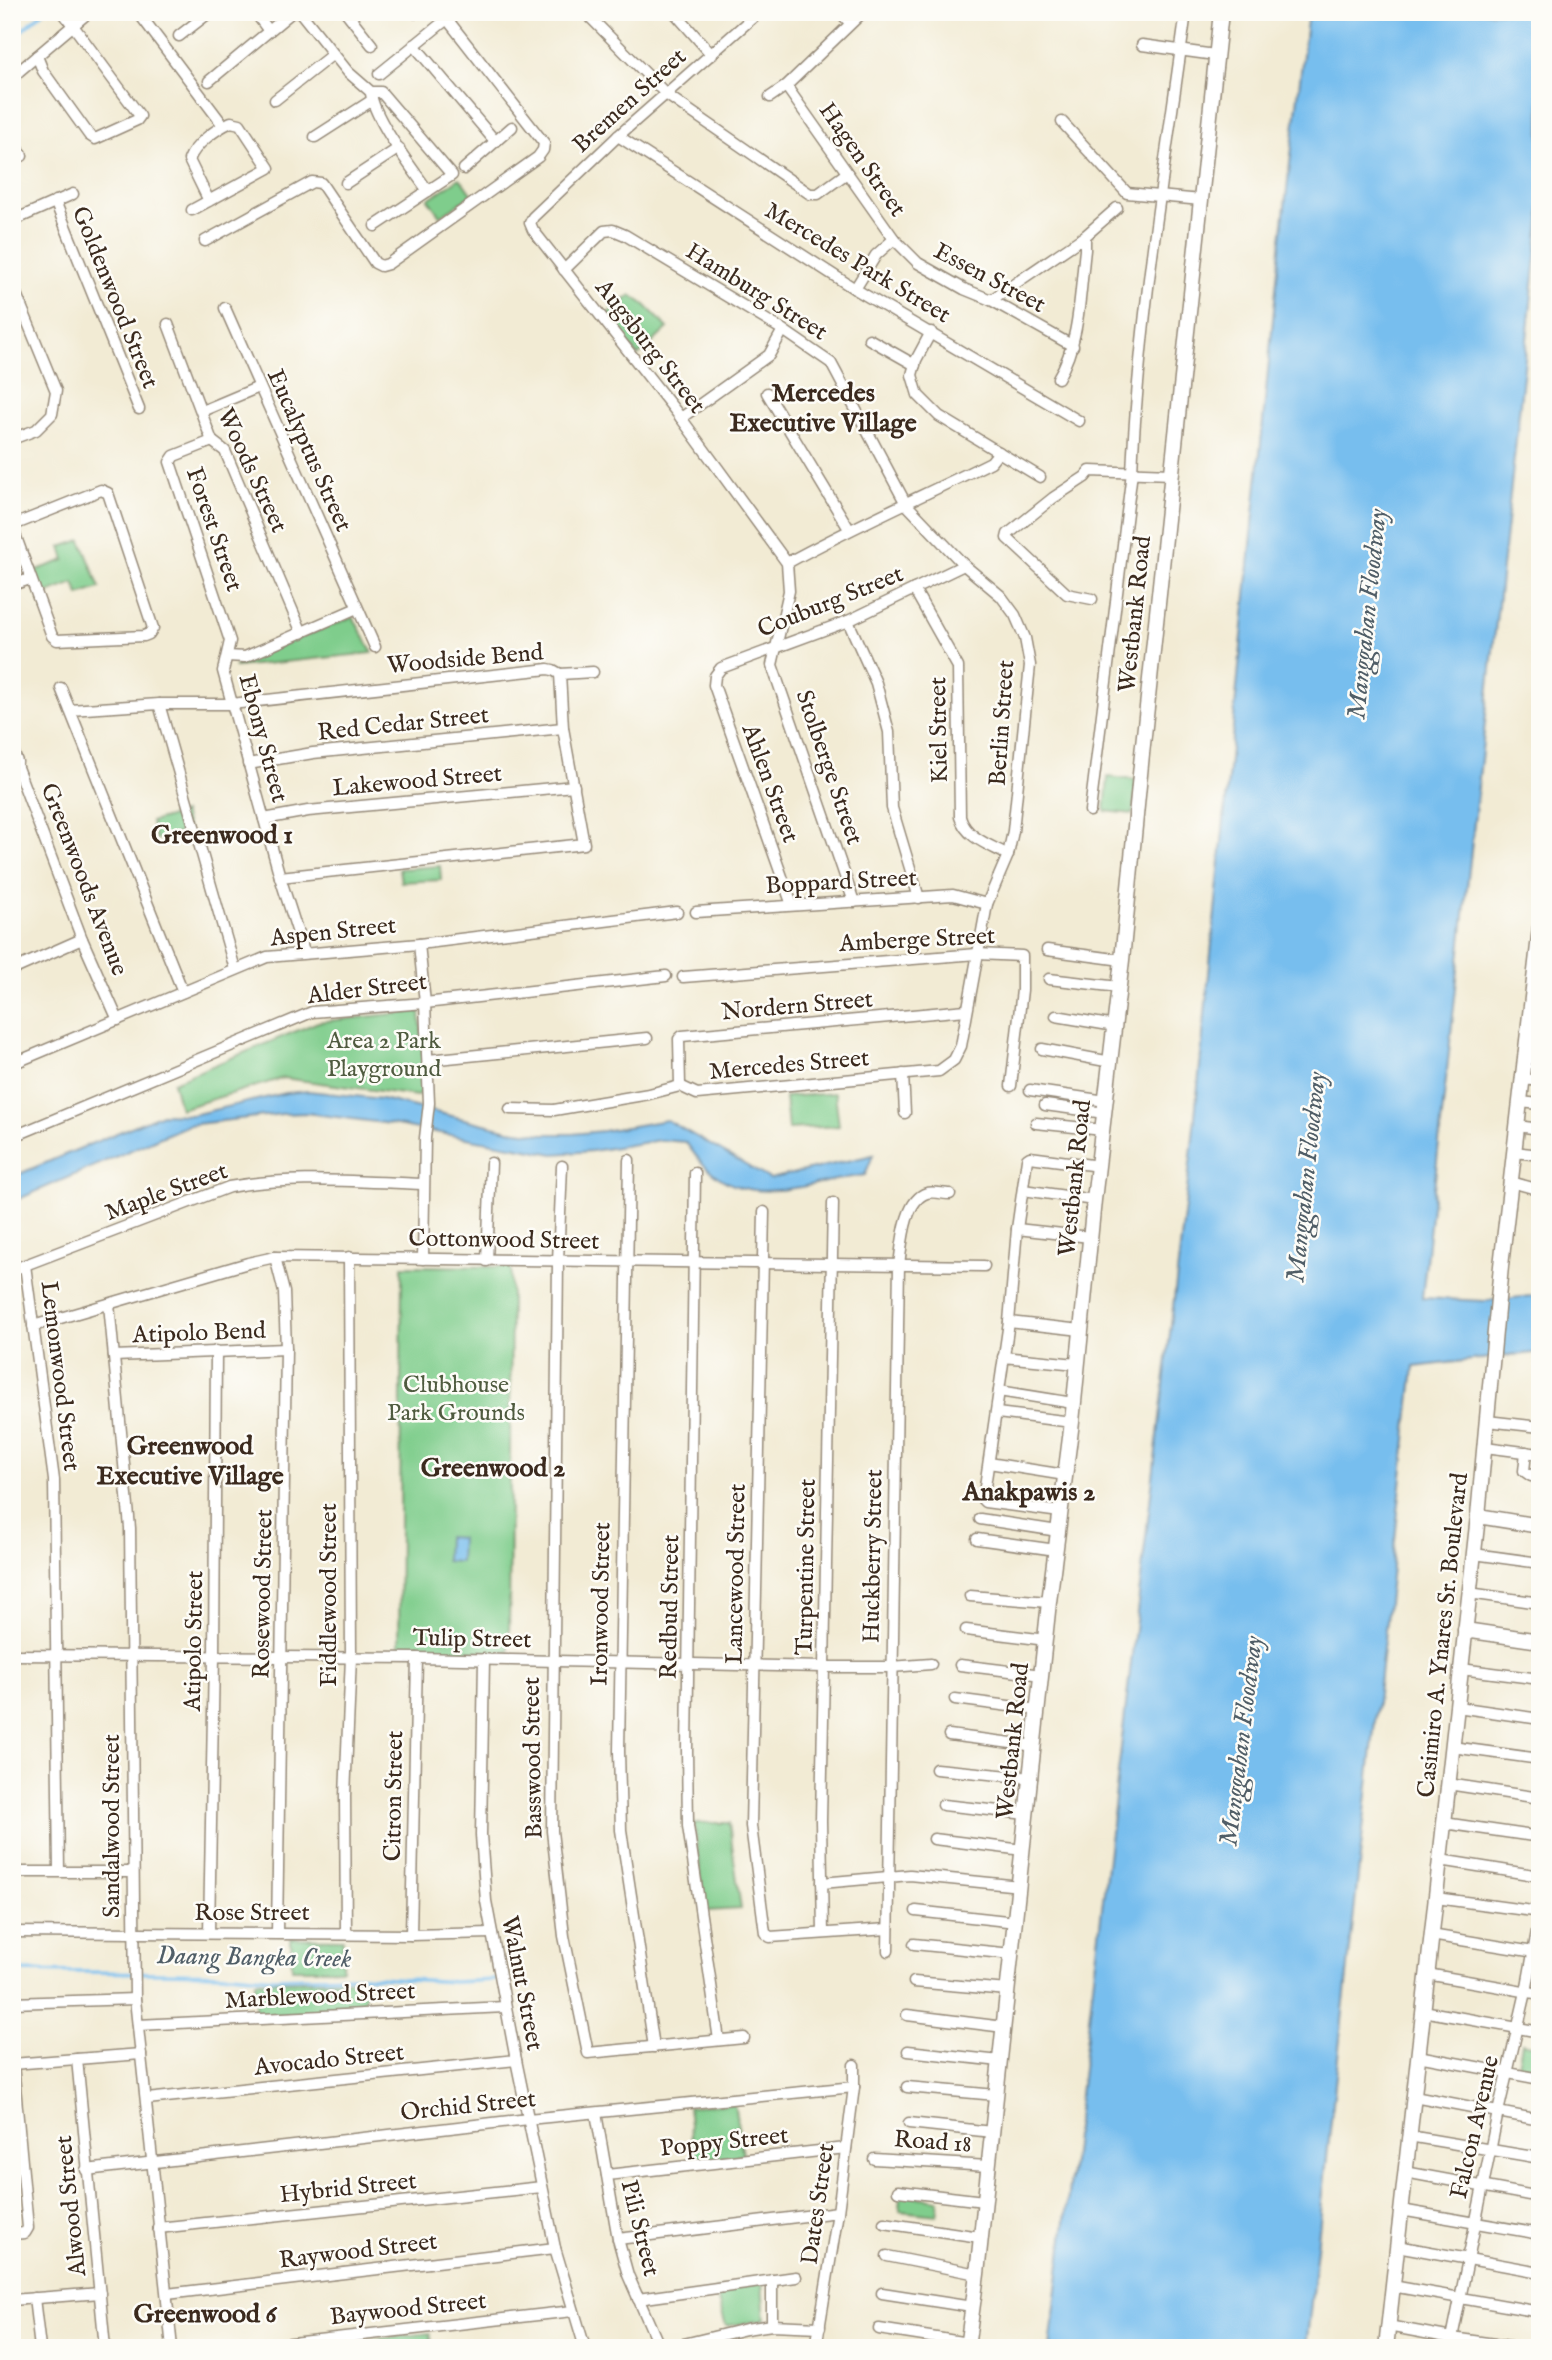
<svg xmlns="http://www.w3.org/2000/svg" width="1552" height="2360" font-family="'IM FELL English',serif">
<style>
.green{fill:#7fcd8c;stroke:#5d7c55;stroke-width:2}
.water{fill:#77beee;stroke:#597486;stroke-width:2}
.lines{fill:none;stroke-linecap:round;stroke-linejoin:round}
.stream{stroke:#77beee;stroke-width:3.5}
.street-casing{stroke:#968a79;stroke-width:13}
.secondary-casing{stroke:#968a79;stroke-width:17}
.street{stroke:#fff;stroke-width:10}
.secondary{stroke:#fff;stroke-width:14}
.labels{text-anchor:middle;stroke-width:5;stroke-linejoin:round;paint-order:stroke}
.street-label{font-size:24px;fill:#3b2a1e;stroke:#fdfcf7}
.park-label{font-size:24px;fill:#4f5b3f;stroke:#fdfcf7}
.neighbourhood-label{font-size:26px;font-weight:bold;fill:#3b2a1e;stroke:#fdfcf7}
.water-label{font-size:26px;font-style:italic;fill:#505e67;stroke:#fdfcf7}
</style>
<rect width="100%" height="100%" fill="#fdfcf7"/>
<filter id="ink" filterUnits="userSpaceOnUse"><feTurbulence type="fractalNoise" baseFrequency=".0143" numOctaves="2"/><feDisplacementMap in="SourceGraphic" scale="14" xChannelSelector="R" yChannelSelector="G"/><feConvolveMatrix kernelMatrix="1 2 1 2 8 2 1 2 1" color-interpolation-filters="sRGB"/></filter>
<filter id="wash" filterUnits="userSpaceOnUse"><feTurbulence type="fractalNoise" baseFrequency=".00686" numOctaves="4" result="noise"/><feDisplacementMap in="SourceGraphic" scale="28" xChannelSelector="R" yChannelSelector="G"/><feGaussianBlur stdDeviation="1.57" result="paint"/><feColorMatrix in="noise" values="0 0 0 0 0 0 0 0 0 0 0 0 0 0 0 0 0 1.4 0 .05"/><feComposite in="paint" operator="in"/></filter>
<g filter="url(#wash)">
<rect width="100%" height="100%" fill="#f2ebd4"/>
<g class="green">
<path d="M460 178 472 195 440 216 428 199Z"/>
<path d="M631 295 645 305 668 328 638 356 605 316Z"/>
<path d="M81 540 100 588 79 595 74 583 43 595 34 571 65 560 61 547Z"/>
<path d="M353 617 373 653 234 667 247 659Z"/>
<path d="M1108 777 1136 780 1133 814 1105 811Z"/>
<path d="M183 813 188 830 156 840 151 822Z"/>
<path d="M440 866 441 880 401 882 399 869Z"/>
<path d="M420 1011 425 1089 417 1096 283 1078 180 1109 173 1082 318 1022Z"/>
<path d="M835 1093 839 1126 788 1129 785 1097Z"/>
<path d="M402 1266 511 1267 509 1652 399 1651Z"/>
<path d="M694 1823H729L741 1909 705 1911Z"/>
<path d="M291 1938 343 1939 342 1969H292Z"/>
<path d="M365 1980V2010L255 2016V1981Z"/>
<path d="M1522 2043 1540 2047V2074L1517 2070Z"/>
<path d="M734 2104 743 2155 694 2162 688 2106Z"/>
<path d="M901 2195 939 2200 937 2215 900 2211Z"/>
<path d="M762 2283 765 2320 726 2326 715 2290Z"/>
<path d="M430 2333 433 2348H301L317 2346Z"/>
</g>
<g class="water">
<path d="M1308 12H1540V221L1422 1298 1485 1301 1540 1295V1352L1414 1367 1306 2348H1050L1192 1147 1280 248Z"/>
<path d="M308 1091 382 1099 509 1130 541 1134H572L603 1131 667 1120 770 1179 873 1155 865 1175C793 1184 735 1219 686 1142L660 1140 592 1151 554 1154 391 1124 306 1113 282 1114 188 1125 12 1202V1177L162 1114 192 1115 286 1093Z"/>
<path d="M447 1537 461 1538 460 1562 446 1561Z"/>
</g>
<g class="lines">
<g class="stream">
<path d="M12 39 43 12"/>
<path d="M12 1971 231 1974 274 1978 362 1976 454 1982 495 1980"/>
</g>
</g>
</g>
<g filter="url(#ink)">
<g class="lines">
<g class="street-casing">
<g id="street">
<path d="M138 12 223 125"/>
<path d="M255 12 269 31"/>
<path d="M300 12 348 72 371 92H381L452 175 375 226"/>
<path d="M346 12 372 45"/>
<path d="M415 12V13"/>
<path d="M585 12 667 95 810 194H818L847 173"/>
<path d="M674 12 712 55"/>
<path d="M759 12 618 136 533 217 530 223 533 230 681 418 787 563 789 591 772 665 854 902"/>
<path d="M840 12 850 23"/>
<path d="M179 36 210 12"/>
<path d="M414 45 495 141"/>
<path d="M1142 45 1215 55"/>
<path d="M37 56 43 71 89 135 95 139 137 120 140 116 63 12"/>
<path d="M379 74 447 19"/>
<path d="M12 79 18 72 89 12"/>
<path d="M209 81 292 12"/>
<path d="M786 86 894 239 918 263 964 289 991 300 1073 346"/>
<path d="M371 92C372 117 413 169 428 191"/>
<path d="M770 97 786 86 863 12"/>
<path d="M275 100 333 54"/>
<path d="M1062 122 1127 193 1201 200"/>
<path d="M12 135 22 156"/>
<path d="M618 136 855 289 1079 421"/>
<path d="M315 137 371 101"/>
<path d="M464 169 512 127"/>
<path d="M346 183 399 148"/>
<path d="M55 201 139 409"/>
<path d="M192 210 269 168 240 124 231 122C216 129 195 144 189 160L209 201"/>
<path d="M12 221 73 194"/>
<path d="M205 241 312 182 321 183 375 263 381 266 388 264 538 157 543 150 544 143 447 19V12"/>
<path d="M564 270 604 231 613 230 625 235 783 330 831 363 906 504 964 565 1001 596 1015 615 1025 638 1030 665 1013 831 1008 855 987 904 961 1046 954 1060 939 1071 697 1094 680 1086"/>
<path d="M12 284 56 391 52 414 36 430 12 439"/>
<path d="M855 289 876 255 894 239"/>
<path d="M991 300 1085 236 1117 208"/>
<path d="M225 308 375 647"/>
<path d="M168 324 212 441 225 451 302 633"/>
<path d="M931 332 916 360 912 375 918 395 939 416 1040 477"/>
<path d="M869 339 915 365"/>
<path d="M1058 378C1080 343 1080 291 1085 250V236"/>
<path d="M767 393 849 529"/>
<path d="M202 411 259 387"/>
<path d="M681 418 769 355 783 330"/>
<path d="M212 441 174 456 170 462 230 641 223 671 280 877 304 952"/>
<path d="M101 490 108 493 153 628 149 634 144 636 57 640 52 636 13 529 16 524Z"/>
<path d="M787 563C854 526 923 496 991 462L999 452"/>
<path d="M12 585 30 579"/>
<path d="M914 589 958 667 960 817C966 838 990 845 1008 855"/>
<path d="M1092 599 1067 594 1007 538 1008 534 1053 498 1085 477 1090 471 1171 474"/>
<path d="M848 621 876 683 889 732 892 808 919 898"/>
<path d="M227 656 245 657 357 608"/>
<path d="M560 674 593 672"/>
<path d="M61 688 183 992"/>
<path d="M159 704 235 969"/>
<path d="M70 710 159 704H231L548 669 553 670 560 674"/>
<path d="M15 762 82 939 118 1020"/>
<path d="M248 764 313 753 563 728"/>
<path d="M1090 811 1132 472C1139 318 1165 165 1186 12"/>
<path d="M264 819 308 811 574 786"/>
<path d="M280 877 584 844 563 728 560 674"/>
<path d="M792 905 714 685 715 676 721 668 848 621 964 565"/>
<path d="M696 912 953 895 987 904"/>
<path d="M419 944 425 1003 429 1103 425 1138 423 1259"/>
<path d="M1047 950 1122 960"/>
<path d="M12 970 82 939"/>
<path d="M683 977 977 954 1022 956V990L1011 1086"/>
<path d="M1049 979 1119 987"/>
<path d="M1056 1016 1115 1026"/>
<path d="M1042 1049 1111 1062"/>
<path d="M1525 1057 1540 1059"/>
<path d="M428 1060 647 1038"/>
<path d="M12 1064 267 957 419 944 677 912"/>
<path d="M903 1074 905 1113"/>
<path d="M1523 1079 1540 1081"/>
<path d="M680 1086 679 1039 682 1036 966 1010"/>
<path d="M1030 1090 1106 1101"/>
<path d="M1520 1102 1540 1104"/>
<path d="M1045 1105 1105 1113"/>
<path d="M510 1109 554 1110 649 1094 680 1086"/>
<path d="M1036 1123 1103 1130"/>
<path d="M1517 1126 1540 1129"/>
<path d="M12 1137 312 1012 425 1003 666 976"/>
<path d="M1514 1152 1540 1155"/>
<path d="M629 1160 619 1751 621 1830 654 2047"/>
<path d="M562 1166 558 1261 552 1831 564 1936 588 2053 744 2038"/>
<path d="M695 1173 687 1750 688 1826 719 2040"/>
<path d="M1511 1182 1540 1190"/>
<path d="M1023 1190 1094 1200"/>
<path d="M764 1212 751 1826 765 1933 770 1937 888 1929"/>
<path d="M1017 1229 1090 1237"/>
<path d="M275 1257 284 1292 286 1349 277 1933"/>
<path d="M487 1261 491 1163"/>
<path d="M25 1265 54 1480 59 1871"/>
<path d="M12 1270 229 1187C293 1175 359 1182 423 1184"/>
<path d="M109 1304 130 1528 135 1999 172 2348"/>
<path d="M1009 1322 1081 1330"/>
<path d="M33 1326 248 1263 275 1257 984 1266"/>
<path d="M114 1356 286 1349"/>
<path d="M1003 1357 1077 1364"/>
<path d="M999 1391 1073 1403"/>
<path d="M997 1413 1072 1422"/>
<path d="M1487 1421 1540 1427"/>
<path d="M1485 1447 1540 1454"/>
<path d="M1526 1452 1524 1471 1531 1476 1540 1477"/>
<path d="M989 1463 1065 1475"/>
<path d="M1060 1512 985 1502 983 1500 1009 1322 1017 1229 1027 1159 1030 1157 1099 1166"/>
<path d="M980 1519 1058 1531"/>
<path d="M977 1539 1056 1550"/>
<path d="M1474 1554 1540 1563"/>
<path d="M1469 1593 1540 1603"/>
<path d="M970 1596 1049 1602"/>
<path d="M966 1630 1046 1640"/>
<path d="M12 1655 417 1658 823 1667H891L931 1664"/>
<path d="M484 1659 481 1835 486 1901 516 2060 555 2248 585 2348"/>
<path d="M960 1665 1042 1675"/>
<path d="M1461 1669 1540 1679"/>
<path d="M955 1699 1039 1710"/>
<path d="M1457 1707 1540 1719"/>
<path d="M949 1735 1035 1746"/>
<path d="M1452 1747 1540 1759"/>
<path d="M936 1769 1032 1778"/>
<path d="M1448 1784 1540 1798"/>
<path d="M943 1805 1027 1814"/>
<path d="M1444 1823 1540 1837"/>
<path d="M934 1839 1023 1850"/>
<path d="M1440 1860 1540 1876"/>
<path d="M12 1872H132"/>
<path d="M822 1883 910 1875 1020 1886"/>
<path d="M1436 1898 1540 1912"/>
<path d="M916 1911 1016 1922"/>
<path d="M12 1932 411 1935 492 1933"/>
<path d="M209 1933 214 1657 216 1351"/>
<path d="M346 1933 345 1796 351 1657 349 1257"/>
<path d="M823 1933 821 1821 833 1203"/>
<path d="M411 1935 417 1658"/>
<path d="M1431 1935 1540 1953"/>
<path d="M914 1944 1012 1954"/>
<path d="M888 1951 899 1265C902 1245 904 1200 927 1193 933 1191 943 1194 950 1194"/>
<path d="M1427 1974 1540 1994"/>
<path d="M914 1982 1008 1990"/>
<path d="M12 2003 135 1999"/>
<path d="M1423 2011 1540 2032"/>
<path d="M907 2015 1004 2027"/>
<path d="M138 2025 505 2007"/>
<path d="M908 2051 1000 2061"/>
<path d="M1418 2056 1540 2079"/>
<path d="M77 2059 105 2348"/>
<path d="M12 2064 141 2054"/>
<path d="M907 2087 996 2095"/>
<path d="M1414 2096 1540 2120"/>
<path d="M147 2099 516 2060"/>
<path d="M596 2113 618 2239 628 2275 660 2348"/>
<path d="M909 2123 992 2132"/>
<path d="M1409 2136 1540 2158"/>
<path d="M874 2159 988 2166"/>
<path d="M86 2170 528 2119 854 2087"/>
<path d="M1405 2172 1540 2197"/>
<path d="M607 2175 846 2148"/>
<path d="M898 2191 984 2201"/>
<path d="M1401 2210 1540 2234"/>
<path d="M884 2223 980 2237"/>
<path d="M158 2228 542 2187"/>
<path d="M12 2234 25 2233 28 2228 13 2064"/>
<path d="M618 2239 838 2212"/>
<path d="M1397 2246 1540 2272"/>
<path d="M887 2256 977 2274"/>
<path d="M1392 2286 1540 2312"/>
<path d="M882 2293 972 2307"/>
<path d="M167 2294 555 2248"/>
<path d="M34 2298 40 2348"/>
<path d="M638 2299 796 2277"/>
<path d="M12 2300 100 2293"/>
<path d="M772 2325V2280"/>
<path d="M1388 2326 1452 2338 1523 2348"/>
<path d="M879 2329 968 2343"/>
<path d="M248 2348 573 2311"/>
<path d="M667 2348 746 2329 772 2325 820 2327"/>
<path d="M816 2348 838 2212 854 2087V2065"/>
<path d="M1450 2348 1498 2112 1526 1992 1540 1915"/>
</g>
</g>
<g class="secondary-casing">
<g id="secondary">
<path d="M12 754 15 762 12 764"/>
<path d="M1478 1516 1540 1526"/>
<path d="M1465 1630 1540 1641"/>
<path d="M967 2348 977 2274 1049 1602 1072 1422 1094 1200 1122 960 1142 754 1221 12"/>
<path d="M1386 2348 1478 1516 1501 1266 1540 928"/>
</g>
</g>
<use href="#street" class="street"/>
<use href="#secondary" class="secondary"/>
</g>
</g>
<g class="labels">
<g class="street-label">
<text transform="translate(629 100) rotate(-42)" y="8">Bremen Street</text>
<text transform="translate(863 159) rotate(55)" y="8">Hagen Street</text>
<text transform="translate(858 262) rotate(31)" y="8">Mercedes Park Street</text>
<text transform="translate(990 277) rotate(28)" y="8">Essen Street</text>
<text transform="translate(757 291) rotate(32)" y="8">Hamburg Street</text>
<text transform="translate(116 297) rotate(68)" y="8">Goldenwood Street</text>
<text transform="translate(651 346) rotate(52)" y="8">Augsburg Street</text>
<text transform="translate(310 450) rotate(66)" y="8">Eucalyptus Street</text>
<text transform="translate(253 470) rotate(65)" y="8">Woods Street</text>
<text transform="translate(215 529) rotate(71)" y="8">Forest Street</text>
<text transform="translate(830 601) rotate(-22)" y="8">Couburg Street</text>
<text transform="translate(1134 614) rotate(-84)" y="8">Westbank Road</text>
<text transform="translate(465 658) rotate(-5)" y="8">Woodside Bend</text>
<text transform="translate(403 723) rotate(-6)" y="8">Red Cedar Street</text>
<text transform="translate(1001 723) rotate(-86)" y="8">Berlin Street</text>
<text transform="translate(938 730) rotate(-91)" y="8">Kiel Street</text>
<text transform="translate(264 738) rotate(75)" y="8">Ebony Street</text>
<text transform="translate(830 767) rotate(71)" y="8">Stolberge Street</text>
<text transform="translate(417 780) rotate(-5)" y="8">Lakewood Street</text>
<text transform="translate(771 783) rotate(70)" y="8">Ahlen Street</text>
<text transform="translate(85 879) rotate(69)" y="8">Greenwoods Avenue</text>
<text transform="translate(841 881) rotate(-3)" y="8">Boppard Street</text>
<text transform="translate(333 931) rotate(-6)" y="8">Aspen Street</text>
<text transform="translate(917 939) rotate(-3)" y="8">Amberge Street</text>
<text transform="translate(367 988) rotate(-7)" y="8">Alder Street</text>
<text transform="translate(797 1005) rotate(-5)" y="8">Nordern Street</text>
<text transform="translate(789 1064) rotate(-5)" y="8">Mercedes Street</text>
<text transform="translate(1074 1178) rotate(-84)" y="8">Westbank Road</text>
<text transform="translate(166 1191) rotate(-20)" y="8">Maple Street</text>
<text transform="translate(504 1239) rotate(1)" y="8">Cottonwood Street</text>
<text transform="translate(199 1332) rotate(-2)" y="8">Atipolo Bend</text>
<text transform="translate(61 1376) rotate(83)" y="8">Lemonwood Street</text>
<text transform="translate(872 1556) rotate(-89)" y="8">Huckberry Street</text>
<text transform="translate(805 1567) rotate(-89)" y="8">Turpentine Street</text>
<text transform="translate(735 1574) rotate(-89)" y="8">Lancewood Street</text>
<text transform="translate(262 1594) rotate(-89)" y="8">Rosewood Street</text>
<text transform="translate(328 1595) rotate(-90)" y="8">Fiddlewood Street</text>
<text transform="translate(600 1604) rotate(-89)" y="8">Ironwood Street</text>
<text transform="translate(669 1607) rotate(-89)" y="8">Redbud Street</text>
<text transform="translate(1442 1635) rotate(-84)" y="8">Casimiro A. Ynares Sr. Boulevard</text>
<text transform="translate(472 1638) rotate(1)" y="8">Tulip Street</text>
<text transform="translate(193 1641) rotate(-89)" y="8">Atipolo Street</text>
<text transform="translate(1012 1741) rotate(-84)" y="8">Westbank Road</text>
<text transform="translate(532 1758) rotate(-91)" y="8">Basswood Street</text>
<text transform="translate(393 1796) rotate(-89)" y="8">Citron Street</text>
<text transform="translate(111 1826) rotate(-90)" y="8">Sandalwood Street</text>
<text x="252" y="1920">Rose Street</text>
<text transform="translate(523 1983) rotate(79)" y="8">Walnut Street</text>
<text transform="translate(320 1995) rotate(-3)" y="8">Marblewood Street</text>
<text transform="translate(329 2059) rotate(-6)" y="8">Avocado Street</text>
<text transform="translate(468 2105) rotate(-6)" y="8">Orchid Street</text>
<text transform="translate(1474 2127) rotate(-77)" y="8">Falcon Avenue</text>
<text transform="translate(724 2141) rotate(-6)" y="8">Poppy Street</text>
<text transform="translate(933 2141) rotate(4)" y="8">Road 18</text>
<text transform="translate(348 2187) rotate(-6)" y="8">Hybrid Street</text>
<text transform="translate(817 2204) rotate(-82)" y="8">Dates Street</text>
<text transform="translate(70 2206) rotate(-96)" y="8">Alwood Street</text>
<text transform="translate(641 2228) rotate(76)" y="8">Pili Street</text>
<text transform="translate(358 2250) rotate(-7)" y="8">Raywood Street</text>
<text transform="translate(408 2308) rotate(-6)" y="8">Baywood Street</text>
</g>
<g class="park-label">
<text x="384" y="1048">Area 2 Park<tspan x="384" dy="28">Playground</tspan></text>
<text x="456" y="1392">Clubhouse<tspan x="456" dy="28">Park Grounds</tspan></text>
</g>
<g class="neighbourhood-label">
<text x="823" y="401">Mercedes<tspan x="823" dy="30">Executive Village</tspan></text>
<text x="222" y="843">Greenwood 1</text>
<text x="190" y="1454">Greenwood<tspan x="190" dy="30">Executive Village</tspan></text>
<text x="493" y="1476">Greenwood 2</text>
<text x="1029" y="1500">Anakpawis 2</text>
<text x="205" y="2322">Greenwood 6</text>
</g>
<g class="water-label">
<text transform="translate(1366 614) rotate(-84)" y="9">Manggahan Floodway</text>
<text transform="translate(1305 1177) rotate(-84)" y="9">Manggahan Floodway</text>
<text transform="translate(1240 1741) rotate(-83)" y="9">Manggahan Floodway</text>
<text transform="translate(254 1956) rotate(1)" y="9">Daang Bangka Creek</text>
</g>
</g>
<rect width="1552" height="2360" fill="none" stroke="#fdfcf7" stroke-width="42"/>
</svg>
